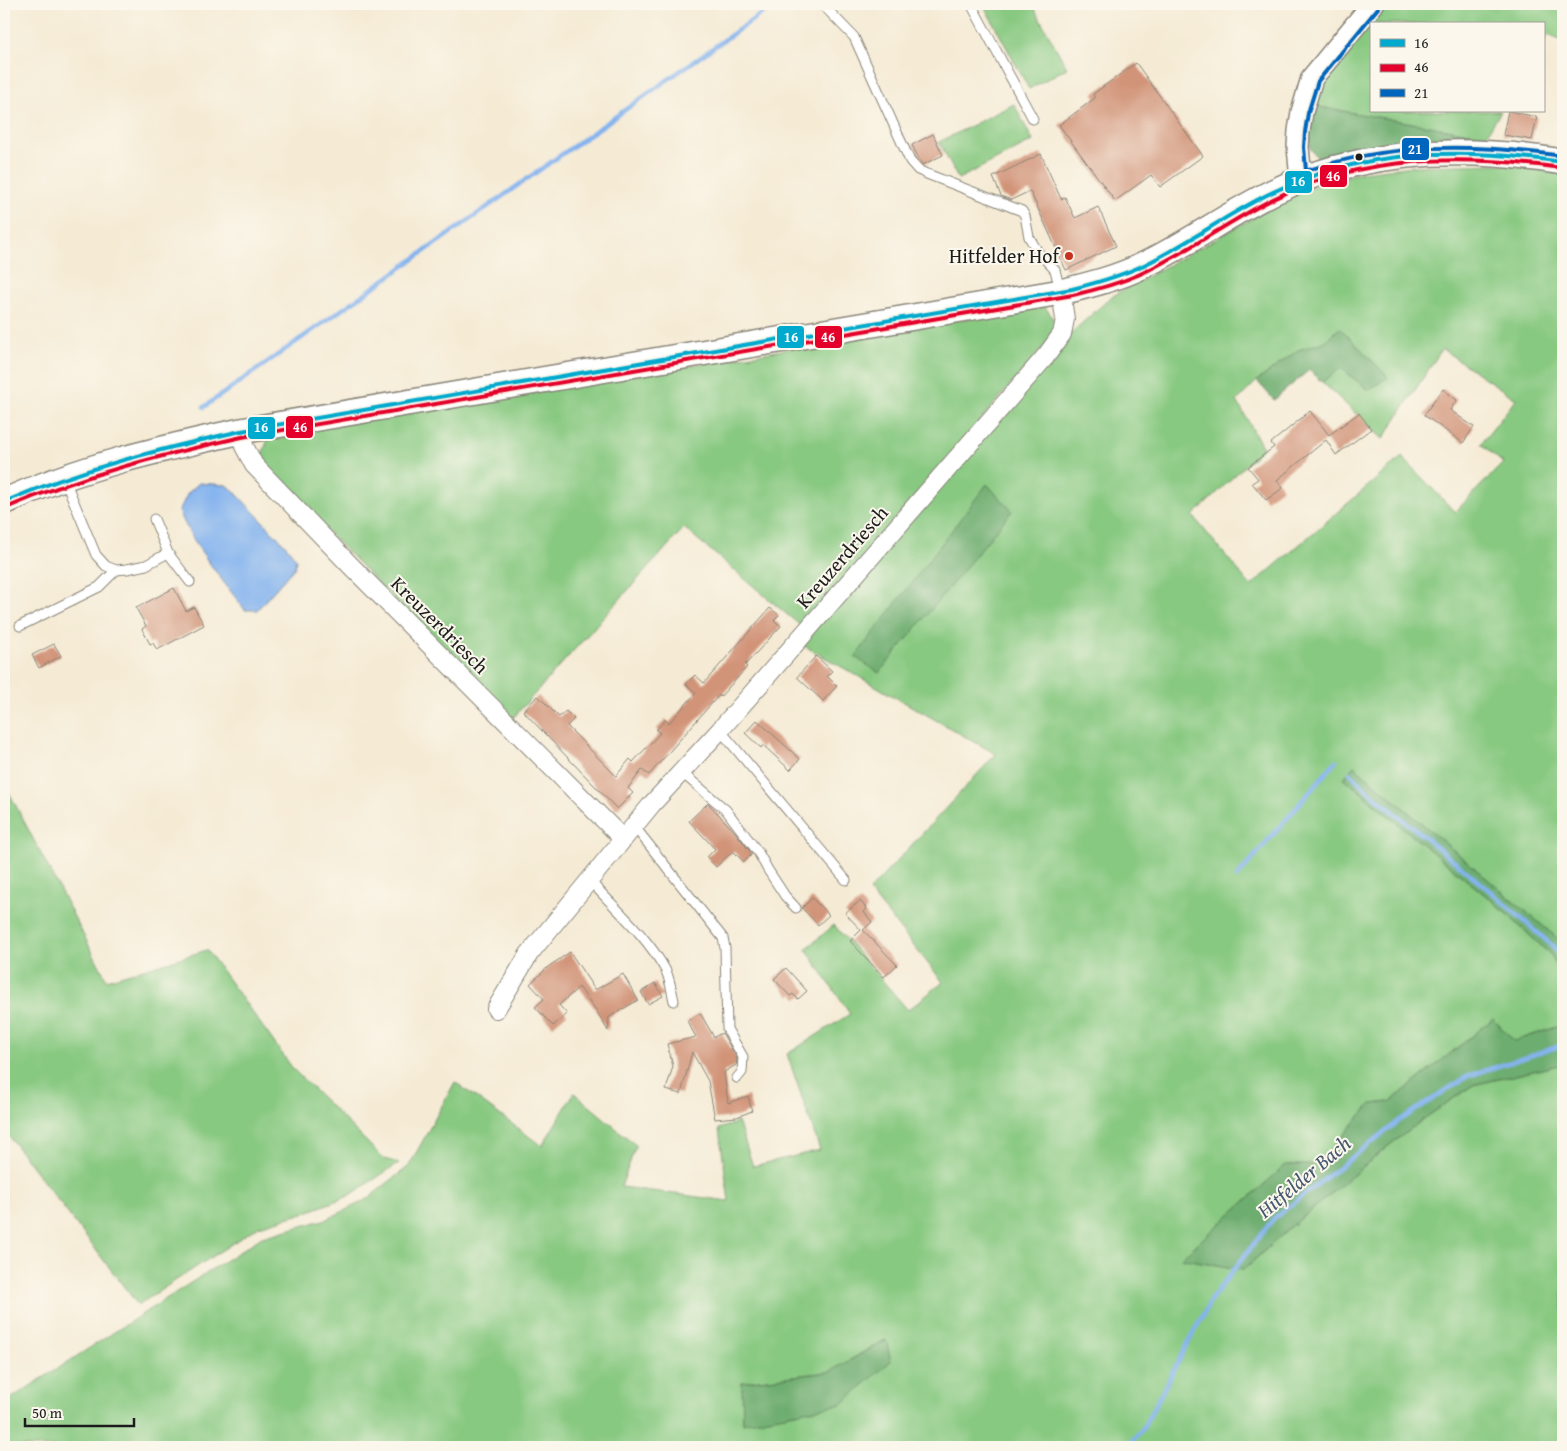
<svg xmlns="http://www.w3.org/2000/svg" width="1567" height="1451" font-family="'Gentium Book Plus',serif">
<style>
.green{fill:#88c981;stroke:#52724e;fill-rule:evenodd}
.forest{fill:#6ead6f;stroke:#456446}
.water{fill:#84b3ee;stroke:#506885}
.lines{fill:none;stroke-linecap:round;stroke-linejoin:round}
.stream{stroke:#84b3ee;stroke-width:4.5}
.building{fill:#d29479}
.service-casing{stroke:#888478;stroke-width:11}
.minor-casing{stroke:#888478;stroke-width:20}
.tertiary-casing{stroke:#888478;stroke-width:24}
.secondary-casing{stroke:#888478;stroke-width:28}
.service{stroke:#fff;stroke-width:9}
.minor{stroke:#fff;stroke-width:18}
.tertiary{stroke:#fff;stroke-width:21}
.secondary{stroke:#fff;stroke-width:25}
.bus-1-casing{stroke:#fbf7ec;stroke-width:8}
.bus-2-casing{stroke:#fbf7ec;stroke-width:8}
.bus-3-casing{stroke:#fbf7ec;stroke-width:8}
.bus-1{stroke:#00a9ce;stroke-width:4}
.bus-2{stroke:#e4002b;stroke-width:4}
.bus-3{stroke:#0065bd;stroke-width:4}
.bus-dot{fill:#1c1c1c;stroke:#fbf7ec;stroke-width:2}
.poi-dot{fill:#c8321e;stroke:#fbf7ec;stroke-width:2}
.labels{text-anchor:middle;stroke-width:4;stroke-linejoin:round;paint-order:stroke}
.poi-label{font-size:20px;fill:#1c1c1c;stroke:#fbf7ec;text-anchor:end}
.street-label{font-size:20px;fill:#1c1c1c;stroke:#fbf7ec}
.water-label{font-size:21px;font-style:italic;fill:#465870;stroke:#fbf7ec}
.line-badge{stroke:#fbf7ec;stroke-width:2}
.badge-label{font-size:14px;text-anchor:middle;font-weight:bold;fill:#fff}
</style>
<rect width="100%" height="100%" fill="#fbf7ec"/>
<filter id="ink" filterUnits="userSpaceOnUse"><feTurbulence type="fractalNoise" baseFrequency=".02" numOctaves="2"/><feDisplacementMap in="SourceGraphic" scale="10" xChannelSelector="R" yChannelSelector="G"/><feConvolveMatrix kernelMatrix="1 2 1 2 8 2 1 2 1" color-interpolation-filters="sRGB"/></filter>
<filter id="wash" filterUnits="userSpaceOnUse"><feTurbulence type="fractalNoise" baseFrequency=".0096" numOctaves="4" result="noise"/><feDisplacementMap in="SourceGraphic" scale="20" xChannelSelector="R" yChannelSelector="G"/><feGaussianBlur stdDeviation="1.12" result="paint"/><feColorMatrix in="noise" values="0 0 0 0 0 0 0 0 0 0 0 0 0 0 0 0 0 1.4 0 .05"/><feComposite in="paint" operator="in"/></filter>
<g filter="url(#wash)">
<rect width="100%" height="100%" fill="#f5ebd5"/>
<g class="green">
<path d="M983 4H1032L1067 68 1029 89Z"/>
<path d="M1384 4H1563V39L1562 41 1548 35 1543 42V24H1371V111H1501L1486 136 1314 106 1321 82Z"/>
<path d="M1014 104 1033 141 958 179 939 142Z"/>
<path d="M1497 164 1563 174V943L1354 766 1344 778 1415 838 1495 903 1551 955 1563 975V1025L1514 1041 1493 1019 1390 1102 1371 1104 1335 1145 1321 1165H1286L1182 1258 1243 1270 1292 1226 1387 1147 1425 1118 1473 1085 1563 1064V1447H4V1403L262 1237 327 1219 366 1200 409 1166 455 1082 542 1146 574 1093 636 1145 621 1187 729 1201 719 1129 738 1122 753 1166 820 1150 787 1054 850 1014 806 949 834 925 908 1010 943 982 869 891 996 754 801 644 1070 334 1111 297 1307 188 1362 172 1414 166ZM1340 328 1369 390 1341 368 1322 382 1383 439 1442 349 1516 399 1481 444 1503 463 1455 512 1402 457 1251 586 1193 516 1263 448 1237 401 1257 381 1298 350 1324 342ZM885 1340 743 1422 742 1382 829 1372Z"/>
<path d="M1045 307 1057 324 1051 338 802 627 684 528 512 719 259 462 269 437 1018 310Z"/>
<path d="M4 783 107 980 207 950 294 1070 384 1159 399 1163 349 1196 304 1213 259 1226 138 1305 4 1130Z"/>
</g>
<g class="forest">
<path d="M1314 106 1486 136 1484 141 1431 144 1320 161 1310 148 1309 131Z"/>
<path d="M1340 328 1388 377 1369 390 1341 368 1322 382 1309 370 1274 400 1257 381 1298 350 1324 342Z"/>
<path d="M987 484 1012 511 879 673 855 657Z"/>
<path d="M1354 766 1563 943V975L1551 955 1495 903 1415 838 1344 778Z"/>
<path d="M1493 1019 1514 1041 1563 1025V1064L1473 1085 1425 1118 1387 1147 1292 1226 1243 1270 1181 1258 1286 1165H1321L1335 1145 1371 1104 1390 1102Z"/>
<path d="M886 1340 891 1361 842 1404 743 1423 742 1382 829 1372Z"/>
</g>
<path class="water" d="M199 483 226 485 233 490 288 548 296 559 295 567 257 610H245C221 578 194 547 179 511L188 493Z"/>
<g class="lines">
<g class="stream">
<path d="M204 407 775 4"/>
<path d="M1350 773 1367 790 1482 884 1555 948 1563 962"/>
<path d="M1237 877 1336 761"/>
<path d="M1127 1447 1143 1428 1212 1298 1273 1219 1399 1121 1468 1076 1563 1045"/>
</g>
</g>
<g id="blocks">
<g class="building">
<path d="M1136 63 1203 156 1160 187 1151 175 1115 201 1059 125 1095 98 1093 94Z"/>
<path d="M1508 111 1537 117 1532 140 1503 135Z"/>
<path d="M933 134 943 155 922 165 912 145Z"/>
<path d="M1041 154 1061 199 1065 197 1075 218 1098 207 1116 246 1066 270 1030 191 1011 200 1001 196 993 177Z"/>
<path d="M1443 389 1457 400 1450 410 1474 427 1463 443 1424 415Z"/>
<path d="M1310 411 1329 435 1359 413 1371 429 1336 455 1326 440 1277 480 1283 488 1266 500 1252 483 1258 479 1248 467 1274 447 1271 443Z"/>
<path d="M174 588 186 611 194 607 204 625 157 650 153 643 150 644 142 629 146 626 136 608Z"/>
<path d="M770 608 779 615 774 620 781 626 745 665 747 667 720 697 719 695 649 775 642 770 628 788 633 793 617 809 523 711 538 696 559 717 566 711 574 719 567 726 616 776 630 759 633 762 660 733 656 730 666 719 669 723 696 693 686 684 695 675 704 683Z"/>
<path d="M54 644 61 656 39 668 32 655Z"/>
<path d="M816 656 832 671 827 676 837 686 823 701 797 677Z"/>
<path d="M757 720 800 759 790 770 763 745 761 748 745 733Z"/>
<path d="M708 803 736 833 752 854 744 862 733 851 716 867 707 857 715 849 689 821Z"/>
<path d="M812 898 829 915 818 925 802 908Z"/>
<path d="M860 901 867 909 864 912 872 922 863 930 897 965 884 977 850 941 861 930 845 913Z"/>
<path d="M570 952 595 990 623 974 638 1000 609 1017 608 1031 596 1010 579 987 559 1005 567 1014 553 1026 535 1007 544 999 530 984 548 967Z"/>
<path d="M786 968 807 991 798 999 793 994 790 996 774 979Z"/>
<path d="M655 983 663 996 648 1004 641 992Z"/>
<path d="M700 1013 714 1037 722 1033 737 1058 736 1065 724 1072 728 1103 748 1096 752 1111 737 1117 715 1119 708 1081 692 1052 681 1094 666 1090 673 1066 667 1044 696 1037 687 1021Z"/>
</g>
</g>
</g>
<g filter="url(#ink)">
<use href="#blocks" fill-opacity="0" stroke="#888478" stroke-width="1"/>
<g class="lines">
<g class="service-casing">
<g id="service">
<path d="M822 4 854 37 910 161 918 170 927 174 1022 211 1025 216 1029 237 1038 252 1055 270 1060 290"/>
<path d="M971 4 1033 119"/>
<path d="M64 478 96 555 106 566 116 570 127 569 146 565 168 553 190 582"/>
<path d="M154 519 168 553"/>
<path d="M20 626 99 587 116 570"/>
<path d="M720 730 846 880"/>
<path d="M681 772 726 810 758 852 768 870 785 896 796 908"/>
<path d="M634 826 723 938 725 948 727 1029 743 1057 742 1072 737 1078"/>
<path d="M589 880C616 909 648 937 666 971 670 980 672 992 674 1001"/>
</g>
</g>
<g class="minor-casing">
<g id="minor">
<path d="M241 431 244 446 254 465 351 566 623 839"/>
<path d="M496 1009 529 954 652 804 720 730 1046 356 1062 334 1065 319 1061 292"/>
</g>
</g>
<g class="tertiary-casing">
<path id="tertiary" d="M1301 180 1298 147 1299 131 1302 112 1312 78 1373 4"/>
</g>
<g class="secondary-casing">
<path id="secondary" d="M4 502C79 467 160 449 241 431L1061 292C1089 285 1118 278 1144 265 1188 244 1228 214 1273 192 1363 148 1466 146 1563 162"/>
</g>
<use href="#service" class="service"/>
<use href="#minor" class="minor"/>
<use href="#tertiary" class="tertiary"/>
<use href="#secondary" class="secondary"/>
<g class="bus-1-casing">
<path id="bus-1" d="M4 502C80 469 160 449 241 431L1072 289C1096 283 1121 276 1144 265 1188 244 1228 213 1273 192 1366 148 1463 148 1563 162"/>
</g>
<g class="bus-2-casing">
<path id="bus-2" d="M6 508C82 475 162 455 242 437L1073 295C1095 290 1117 284 1138 275 1185 254 1227 222 1273 199 1363 154 1465 155 1562 168"/>
</g>
<g class="bus-3-casing">
<path id="bus-3" d="M1378 8 1318 81 1308 113 1305 132 1304 147 1306 171C1390 142 1476 144 1563 156"/>
</g>
<use href="#bus-1" class="bus-1"/>
<use href="#bus-2" class="bus-2"/>
<use href="#bus-3" class="bus-3"/>
</g>
</g>
<circle class="bus-dot" cx="1359" cy="157" r="4.5"/>
<circle class="poi-dot" cx="1069" cy="256" r="5"/>
<g class="labels">
<g class="poi-label">
<text x="1059" y="263">Hitfelder Hof</text>
</g>
<g class="street-label">
<text transform="translate(842 557) rotate(-49)" y="7">Kreuzerdriesch</text>
<text transform="translate(440 625) rotate(45)" y="7">Kreuzerdriesch</text>
</g>
<g class="water-label">
<text transform="translate(1304 1177) rotate(-40)" y="7">Hitfelder Bach</text>
</g>
</g>
<g class="line-badge">
<rect x="1401" y="137" width="29" height="24" rx="5" fill="#0065bd"/>
<rect x="1319" y="164" width="29" height="24" rx="5" fill="#e4002b"/>
<rect x="1284" y="170" width="29" height="24" rx="5" fill="#00a9ce"/>
<rect x="814" y="325" width="29" height="24" rx="5" fill="#e4002b"/>
<rect x="776" y="325" width="29" height="24" rx="5" fill="#00a9ce"/>
<rect x="285" y="415" width="29" height="24" rx="5" fill="#e4002b"/>
<rect x="247" y="416" width="29" height="24" rx="5" fill="#00a9ce"/>
</g>
<g class="badge-label">
<text x="1415" y="154">21</text>
<text x="1333" y="181">46</text>
<text x="1298" y="186">16</text>
<text x="828" y="342">46</text>
<text x="791" y="342">16</text>
<text x="300" y="432">46</text>
<text x="261" y="432">16</text>
</g>
<rect width="1567" height="1451" fill="none" stroke="#fbf7ec" stroke-width="20"/>
<rect x="1370" y="22" width="175" height="90" fill="#fbf7ec" stroke="#a29f99"/>
<rect x="1380" y="39" width="25" height="8" fill="#00a9ce" stroke="#a29f99"/>
<text x="1414" y="48" font-size="15" fill="#1c1c1c">16</text>
<rect x="1380" y="64" width="25" height="8" fill="#e4002b" stroke="#a29f99"/>
<text x="1414" y="72" font-size="15" fill="#1c1c1c">46</text>
<rect x="1380" y="89" width="25" height="8" fill="#0065bd" stroke="#a29f99"/>
<text x="1414" y="98" font-size="15" fill="#1c1c1c">21</text>
<path d="M25 1418v8h109v-8" fill="none" stroke="#1c1c1c" stroke-width="2.5"/>
<text x="32" y="1418" font-size="15" fill="#1c1c1c" stroke="#fbf7ec" stroke-width="4" paint-order="stroke">50 m</text>
</svg>
